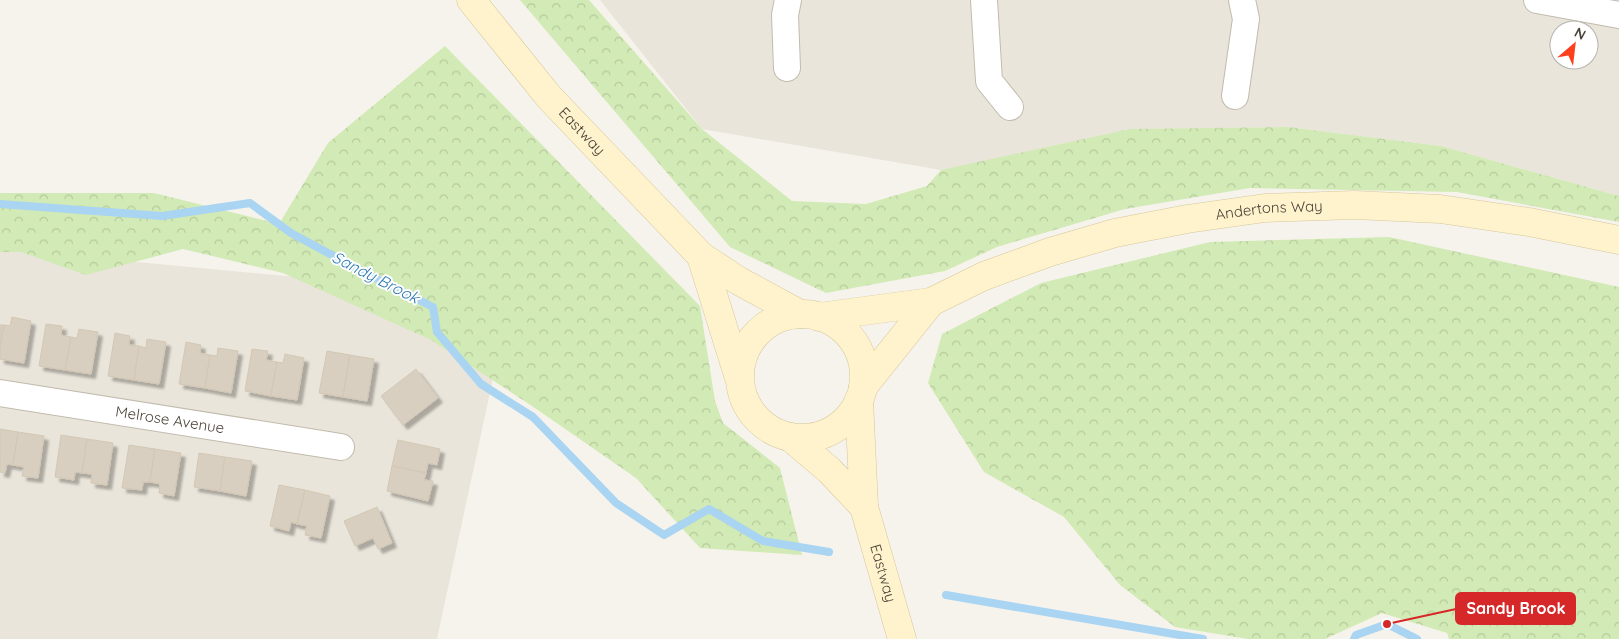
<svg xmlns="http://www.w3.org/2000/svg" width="1619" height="639" font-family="Quicksand,sans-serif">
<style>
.residential{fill:#eae5da;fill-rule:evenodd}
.forest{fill:url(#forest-crowns)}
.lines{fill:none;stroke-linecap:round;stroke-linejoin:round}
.stream{stroke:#a9d4f2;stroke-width:8}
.building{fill:#d8cfc1;stroke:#d3c7b4;filter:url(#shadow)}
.street-casing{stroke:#c2bbae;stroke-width:28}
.secondary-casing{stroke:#d6c79b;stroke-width:29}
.street{stroke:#fff;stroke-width:26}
.secondary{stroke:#fff3cd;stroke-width:28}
.labels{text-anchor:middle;stroke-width:4;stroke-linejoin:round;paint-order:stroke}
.street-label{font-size:15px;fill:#4b4439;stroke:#fff}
.water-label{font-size:16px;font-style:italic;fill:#2e7ab2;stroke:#fff}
.leader{fill:none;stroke:#d62828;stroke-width:2}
.callout-dot{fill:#d62828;stroke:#fff;stroke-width:2}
.callout{fill:#d62828;stroke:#d62828;stroke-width:2}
.callout-label{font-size:16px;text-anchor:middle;font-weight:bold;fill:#fff}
</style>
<defs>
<pattern id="forest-crowns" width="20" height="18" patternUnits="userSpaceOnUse" patternTransform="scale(1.25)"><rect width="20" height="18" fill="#d2eab5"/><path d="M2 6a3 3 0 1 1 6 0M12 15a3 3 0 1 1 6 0" fill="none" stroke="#b6ca9c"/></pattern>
<filter id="shadow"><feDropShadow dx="4.5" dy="4.5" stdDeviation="1" flood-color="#0004"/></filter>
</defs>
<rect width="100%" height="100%" fill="#f6f3ec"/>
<g class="residential">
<path d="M600 0H1619V196L1441 146 1288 127 1150 129 941 170 702 129ZM1559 30H1589V60H1559Z"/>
<path d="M0 243 84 257 340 281 495 369 437 639H0Z"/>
</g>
<g class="forest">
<path d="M520 0H589L702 129 792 201 866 204 927 186 941 170 1130 129 1288 127 1441 146 1619 196V222L1457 192 1250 188 1125 209 997 247 945 271 826 293 730 247Z"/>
<path d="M445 46 700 306 715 401 723 423 780 468 802 555 700 548 636 478 532 406 431 340 283 273 183 249 86 275 21 252H0V193H154L279 224 328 143Z"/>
<path d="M1389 237 1619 287V639H1449L1447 633 1382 613 1325 639H1248L1175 627 1120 585 1064 517 984 472 928 383 942 334 1041 283 1210 242Z"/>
</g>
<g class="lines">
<g class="stream">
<path d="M0 204 162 216 250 203 291 233 369 275 433 307 437 332 481 384 533 417 616 503 664 535 709 509 763 541 829 552"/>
<path d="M946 595 1203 639"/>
<path d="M1354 639 1356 635 1387 624 1417 639"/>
</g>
</g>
<g class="building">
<path d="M12 317 31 321 24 363 0 359V347L4 325 10 326Z"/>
<path d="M46 324 62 326 61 335 71 337 65 370 39 366Z"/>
<path d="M0 325H4L0 347Z"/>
<path d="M79 329 98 332 91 374 65 370 71 337 77 338Z"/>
<path d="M115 333 130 336 129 345 139 346 134 380 108 376Z"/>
<path d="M147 339 166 342 159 384 134 380 139 346 146 348Z"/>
<path d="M186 342 201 345 200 353 210 355 205 388 179 384Z"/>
<path d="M218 348 238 351 231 393 205 388 210 355 217 356Z"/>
<path d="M252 349 268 351 266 360 277 362 271 396 245 391Z"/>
<path d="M327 351 350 355 343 397 319 393Z"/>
<path d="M285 354 304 358 297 400 271 396 277 362 283 363Z"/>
<path d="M350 355 374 359 367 401 343 397Z"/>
<path d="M416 369 438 398 403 425 381 396Z"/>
<path d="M0 429 18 432 13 465 7 464 5 473 0 472Z"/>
<path d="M18 432 44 436 38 478 22 476 24 467 13 465Z"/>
<path d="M61 435 87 439 82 473 75 472 74 480 55 477Z"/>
<path d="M87 439 113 443 107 485 91 483 92 474 82 473Z"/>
<path d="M398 440 440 449 437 465 428 463 426 473 392 466Z"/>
<path d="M129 445 155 449 150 482H143L142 490 122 488Z"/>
<path d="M155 449 181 453 174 496 159 493 160 484 150 482Z"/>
<path d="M199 453 225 457 220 491 194 487Z"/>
<path d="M225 457 252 461 246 496 220 491Z"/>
<path d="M392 466 426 473 424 480 433 481 428 501 387 491Z"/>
<path d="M279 485 305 490 297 524 291 522 289 531 270 526Z"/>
<path d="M305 490 330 496 321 538 305 535 307 526 297 524Z"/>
<path d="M377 507 392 543 378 549 373 538 355 546 344 521Z"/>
</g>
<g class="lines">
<g class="street-casing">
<g id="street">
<path d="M984 0 989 81 1010 107"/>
<path d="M1537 0 1619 15"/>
<path d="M787 68 785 15 788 0"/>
<path d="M1235 96 1246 19 1242 0"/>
<path id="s1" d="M0 393 341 447"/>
</g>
</g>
<g class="secondary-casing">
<g id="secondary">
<path id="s2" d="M471 0 549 97 701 256 739 281 800 314"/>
<path d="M701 256 739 378"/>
<circle cx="802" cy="376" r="62"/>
<path id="s3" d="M819 317 931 302 984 276 1050 252 1115 233 1187 219 1265 208 1355 205 1440 209 1529 222 1619 240"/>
<path d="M863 387 931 302"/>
<path id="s4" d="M859 400 864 507 902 639"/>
<path d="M790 437 829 470 864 507"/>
</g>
</g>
<use href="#street" class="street"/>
<use href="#secondary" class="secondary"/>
</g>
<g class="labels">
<g class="street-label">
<text dy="5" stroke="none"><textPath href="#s2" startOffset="172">Eastway</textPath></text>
<text dy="5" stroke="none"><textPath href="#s3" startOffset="466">Andertons Way</textPath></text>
<text dy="5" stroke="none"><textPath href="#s1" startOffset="172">Melrose Avenue</textPath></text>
<text dy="5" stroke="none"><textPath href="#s4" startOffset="176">Eastway</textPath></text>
</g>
<g class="water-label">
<text transform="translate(376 277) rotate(27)" y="6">Sandy Brook</text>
</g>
</g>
<path class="leader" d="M1387 624L1456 609"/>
<circle class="callout-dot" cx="1387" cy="624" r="5"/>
<rect class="callout" x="1456" y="593" width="119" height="31" rx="5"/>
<g class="callout-label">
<text x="1516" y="614">Sandy Brook</text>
</g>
<g transform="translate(1574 45) rotate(28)"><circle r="24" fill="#ffffff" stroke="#b7b4b0"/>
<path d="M0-4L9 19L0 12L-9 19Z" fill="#fc3f1d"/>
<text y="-8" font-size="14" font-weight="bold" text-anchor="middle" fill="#4b4439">N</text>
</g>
</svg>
